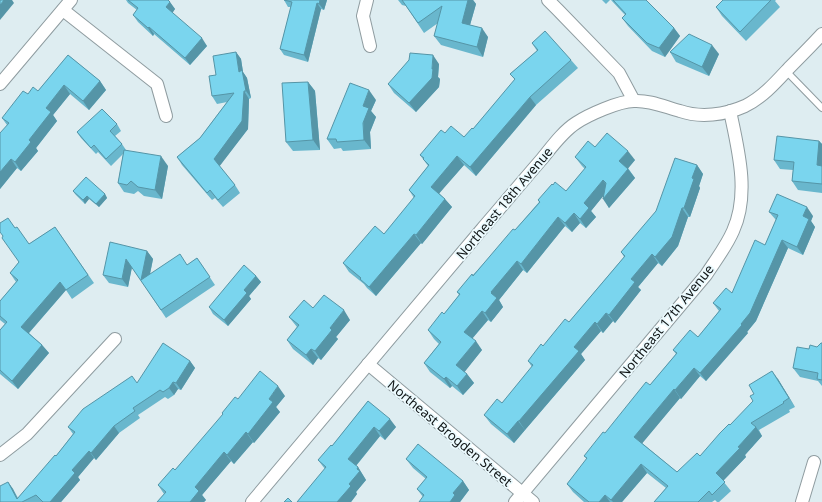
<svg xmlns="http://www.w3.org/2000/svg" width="822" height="502" font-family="'Noto Sans',sans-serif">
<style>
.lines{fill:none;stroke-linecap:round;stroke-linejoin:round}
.service-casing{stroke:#8f9ca0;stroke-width:8}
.minor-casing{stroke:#8f9ca0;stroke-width:14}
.service{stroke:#fff;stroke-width:6}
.minor{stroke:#fff;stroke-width:12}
.wall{fill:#69b7cd}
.shaded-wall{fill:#5595a7}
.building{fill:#7ad5ee;stroke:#5595a7}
.labels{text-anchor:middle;stroke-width:3.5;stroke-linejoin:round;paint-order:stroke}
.street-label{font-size:13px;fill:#0f1415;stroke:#ebfafe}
</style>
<rect width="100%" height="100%" fill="#deedf1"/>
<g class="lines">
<g class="service-casing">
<path id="service" d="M786 71 822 108"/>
</g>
<g class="minor-casing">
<g id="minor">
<path d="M367 0 363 16 370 46"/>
<path d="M548 0 558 10 619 73 634 101"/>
<path d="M63 10 157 84 166 116"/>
<path d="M0 84 71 0"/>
<path d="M368 364 533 502"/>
<path d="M0 455 27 434 115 339"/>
<path d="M252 502C329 411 406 320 482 229 502 206 521 183 541 160 551 148 562 132 576 123 588 115 619 101 634 101 650 100 665 107 680 111 700 118 725 115 745 106 763 97 776 82 789 68 800 57 811 46 822 34"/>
<path d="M515 502 706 275C715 261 726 247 733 231 750 194 738 149 730 111"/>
<path d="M802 502 814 462"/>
</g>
</g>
<use href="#service" class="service"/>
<use href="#minor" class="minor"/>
</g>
<g class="wall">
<path d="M126 0H168L175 9 172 13 207 46 190 65 154 34 153 36 138 22 133 15 137 10 128 3Z"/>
<path d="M284 0H327L324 10 321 9 308 62 284 55 280 49 291 7H288Z"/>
<path d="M398 0H473L476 4 470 25 488 37 483 57 441 45 434 36 438 23 424 33 406 6 402 5Z"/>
<path d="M602 0H610L606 4Z"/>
<path d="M611 0H646L674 28 680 36 665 57 652 51 628 26 622 18 625 15Z"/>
<path d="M723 0H776L775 1 780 7 746 41 722 16 716 7Z"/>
<path d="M532 43 571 60 578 68 536 105 476 176 464 165 439 193 452 207 422 244 421 243 376 296 367 288 364 284 349 272 343 263 384 234 414 198 409 190 428 166 420 155 445 133 464 137 473 129 515 80 510 74 537 51Z"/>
<path d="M236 52 241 59 243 72 247 78 251 98 249 99 248 129 219 166 235 185 240 193 223 207 215 198 212 200 182 165 177 157 200 138 227 102 217 104 212 96 216 75Z"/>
<path d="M670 52 719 54 709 76 676 62Z"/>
<path d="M68 55 100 81 106 90 89 110 70 94 53 115 57 121 36 148 38 151 21 171 17 168 0 189 7 125 2 118 28 94 38 91Z"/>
<path d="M439 64 438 77 440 79 439 87 416 112 394 93 388 84Z"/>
<path d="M308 82 315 91 320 150 293 151 286 142Z"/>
<path d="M376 100 371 111 376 117 370 132 371 149 343 151 341 148 334 149 327 139Z"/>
<path d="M117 124 121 131 115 136 122 144 126 150 168 166 162 199 144 196 138 191 134 194 124 192 118 183 123 154 111 166 98 152 96 154 81 138 77 132Z"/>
<path d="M819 141 822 144V193L798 190 792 181 793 170 780 169 774 160Z"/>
<path d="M595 147 635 160 628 168 635 178 609 208 603 196 591 211 596 217 586 228 580 223 572 232 565 226 527 273 523 270 499 300 503 307 491 322 488 320 472 339 482 350 464 372 467 374 474 383 463 395 452 386 450 388 430 372 424 363 439 344 434 339 428 330 444 314 459 295 457 292 515 230 539 202 538 200 566 191 585 169 582 166 575 157Z"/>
<path d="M697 165 703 174 699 186 700 188 690 217H688L678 246 662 266 658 263 638 287 641 290 615 323 613 321 603 333 601 331 581 354 585 360 525 430 514 443 491 424 484 415 502 403 532 367 528 361 543 346 569 322 624 257 621 252Z"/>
<path d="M73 191 105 194 107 198 99 207 89 199 85 204 75 194Z"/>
<path d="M769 212 813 216 811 221 815 227 803 255 788 248 756 321 747 332 748 333 706 381 700 376 681 399 680 398 642 443 677 472 700 456 730 425 778 379 795 407 789 410 790 412 759 430 762 436 745 455 746 457 723 481 731 491 719 502H717L715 500 712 502H654L666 488 647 473 622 502H584L573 492 567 484 587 459 584 456 650 385 676 354 673 350 698 337 719 311 713 303 732 293 765 245 776 220Z"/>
<path d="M55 227 94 283 72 299 66 290 29 333 42 345 49 353 18 389 0 374V330L5 324 0 320V301L16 282 10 273 19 262 3 236 15 228 29 244Z"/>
<path d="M147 251 153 259 150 274 187 265 197 258 215 285 166 318 132 267 128 287 109 283 103 275Z"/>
<path d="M256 276 261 282 249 296 251 299 228 326 213 314 209 307Z"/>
<path d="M313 308 350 320 336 337 338 339 321 360 318 358 313 365 293 349 287 340 297 327 289 317Z"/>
<path d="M822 343V386L818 381 800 377 793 368 809 349 817 347Z"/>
<path d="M190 361 195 368 181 390 178 389 174 395 168 399 165 397 138 415 140 418 119 433 96 460 94 458 78 477 80 480 61 502H0L8 482 13 489 18 498 56 456 73 434 68 427 137 383Z"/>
<path d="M285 396 276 407 280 412 254 443 253 442 234 464 231 461 202 495 206 500 204 502H157L164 494 158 485 175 470 238 399Z"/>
<path d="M368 401 396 427 385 440 380 436 356 466 358 467 366 480 356 492 357 494 351 502H297L325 469 318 460 332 446Z"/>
<path d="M406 459 463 481 469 490 460 502 423 497 417 489 426 479 413 468Z"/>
</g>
<g class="shaded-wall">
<path d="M4 0H12L14 3 0 20V5Z"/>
<path d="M320 0H327L324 10 319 4Z"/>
<path d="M468 0H473L476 4 468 32 462 23Z"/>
<path d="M170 2 175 9 171 15 166 7Z"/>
<path d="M317 3 321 9 308 62 304 55Z"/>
<path d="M149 27 154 34 153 36 148 28Z"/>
<path d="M482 28 488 37 483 57 477 47Z"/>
<path d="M674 28 680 36 665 57 659 48Z"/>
<path d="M202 38 207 46 190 65 185 58Z"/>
<path d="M712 45 719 54 709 76 702 67Z"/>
<path d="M236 52 241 59 243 72 247 78 251 98 246 91 239 72Z"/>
<path d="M433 55 439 64 438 77 440 79 439 87 416 112 409 103 432 69Z"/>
<path d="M100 81 106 90 89 110 83 101Z"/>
<path d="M308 82 315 91 320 150 313 140Z"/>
<path d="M64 85 70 94 53 115 57 121 36 148 38 151 21 171 15 162 29 140 46 108Z"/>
<path d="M369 90 376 100 371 111 376 117 370 132 371 149 364 140 363 106Z"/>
<path d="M244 91 249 99 248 129 219 167 214 159Z"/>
<path d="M530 97 536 105 476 176 470 167Z"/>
<path d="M819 141 822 144V173L817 165Z"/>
<path d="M628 151 635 160 626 171 619 161Z"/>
<path d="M161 156 168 166 162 199 155 190Z"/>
<path d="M457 156 464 165 437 196 431 187Z"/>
<path d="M11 159 17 168 0 189V172Z"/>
<path d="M697 165 703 174 699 186 700 188 690 217 684 208 692 178Z"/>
<path d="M628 169 635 178 609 208 603 199Z"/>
<path d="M603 180 609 189 591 211 596 217 586 228 580 219 584 203Z"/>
<path d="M105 194 107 198 99 207 96 204Z"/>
<path d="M87 196 89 199 85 204 83 200Z"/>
<path d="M445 199 452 207 422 244 416 235Z"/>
<path d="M807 207 813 216 811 221 815 227 803 255 797 247 803 216Z"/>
<path d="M682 208 688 217 678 246 662 266 655 257Z"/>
<path d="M574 213 580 223 572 232 565 223Z"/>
<path d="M558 217 565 226 527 273 521 264Z"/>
<path d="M414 234 421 243 376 296 369 287Z"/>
<path d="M782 240 788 248 756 321 747 332 748 333 706 381 700 373 741 324Z"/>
<path d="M147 251 153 259 147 288 141 280Z"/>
<path d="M652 254 658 263 638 287 641 290 615 323 609 315 631 279Z"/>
<path d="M126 259 132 267 128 287 122 279Z"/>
<path d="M517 261 523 270 499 300 503 307 491 322 485 313 491 292Z"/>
<path d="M256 276 261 282 249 296 251 299 228 326 224 320 244 290Z"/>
<path d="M60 282 66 290 27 335 21 327Z"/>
<path d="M344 310 350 320 336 337 338 339 321 360 315 351 330 328Z"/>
<path d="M482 311 488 320 470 341 464 332Z"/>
<path d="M606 313 613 321 603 333 597 324Z"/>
<path d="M595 322 601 331 581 354 585 360 525 430 519 421 574 347Z"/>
<path d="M476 341 482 350 463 374 456 365Z"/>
<path d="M42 345 49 353 18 389 12 381Z"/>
<path d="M311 349 318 358 313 365 306 355Z"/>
<path d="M190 361 195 368 181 390 176 383Z"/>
<path d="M694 368 700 376 681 399 675 390Z"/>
<path d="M772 371 778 379 795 407 789 398Z"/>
<path d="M467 374 474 383 463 395 457 386Z"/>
<path d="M446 377 452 386 450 388 444 379Z"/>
<path d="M173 382 178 389 174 395 169 388Z"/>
<path d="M278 386 285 396 276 407 280 412 254 443 248 434 269 399Z"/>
<path d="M674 389 680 398 640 446 634 437Z"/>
<path d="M390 419 396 427 385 440 379 431Z"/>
<path d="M518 421 525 430 514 443 507 434Z"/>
<path d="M114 426 119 433 96 460 91 453Z"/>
<path d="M374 427 380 436 354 468 348 459Z"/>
<path d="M756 427 762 436 745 455 746 457 722 482 716 473 738 447Z"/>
<path d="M246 432 253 442 234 464 227 455Z"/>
<path d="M89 451 94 458 78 477 80 480 61 502H50L72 470Z"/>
<path d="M224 452 231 461 202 495 206 500 204 502H190L195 487Z"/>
<path d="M641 464 647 473 622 502H613L611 500Z"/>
<path d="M358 467 366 480 356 492 357 494 351 502H337L349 484Z"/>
<path d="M463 481 469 490 460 502H450L453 493Z"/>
<path d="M8 482 13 489 19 502 17 499Z"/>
<path d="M605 495 610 502H599Z"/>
</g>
<g class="building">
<path d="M0 0H4L0 5Z"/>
<path d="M128 0H168L170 2 166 7 202 38 185 58 149 27 148 28 133 15 138 8Z"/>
<path d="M284 0H320L319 4 317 3 304 55 280 49 292 2Z"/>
<path d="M402 0H468L462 23 482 28 477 47 434 36 442 6 418 23Z"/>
<path d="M613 0H646L674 28 659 48 647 43 622 18 626 14Z"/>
<path d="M723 0H771L740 32 716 7Z"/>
<path d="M545 31 571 60 530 97 470 167 457 156 431 187 445 199 416 235 414 234 369 287 360 279 361 278 343 263 375 226 384 234 415 196 409 190 429 165 423 159 424 158 420 155 441 130 445 133 451 126 464 137 472 128 473 129 515 79 510 74 538 50 532 43Z"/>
<path d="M689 34 712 45 702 67 670 52Z"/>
<path d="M236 52 239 72 242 70 246 91H244L242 121 214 159 235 185 218 200 210 190 207 193 177 157 200 138 234 93 212 96 209 76 216 75 213 56Z"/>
<path d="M410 53 433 55 432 69H433L432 78 409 103 388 84 409 60Z"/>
<path d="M68 55 100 81 83 101 64 85 46 108 51 112 29 140 31 142 15 162 11 159 0 172V133L9 123 2 118 23 91 28 94 33 87 38 91Z"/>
<path d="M308 82 313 140 286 142 282 83Z"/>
<path d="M350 83 369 90 363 106 369 108 363 123 364 140 337 142 336 139H327Z"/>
<path d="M102 109 117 124 110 131 122 144 106 159 94 145 91 148 77 132Z"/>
<path d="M607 133 628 151 619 161 628 169 603 199 606 183 603 180 584 203 589 208 580 219 574 213 565 223 558 217 521 264 517 261 491 292H492L491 293 497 298 485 313 482 311 464 332 476 341 456 365 467 374 457 386 446 377 444 379 424 363 441 342 428 330 442 312 444 314 460 294 457 292 472 274 473 276 513 229 515 230 540 202 538 200 552 184 553 185 555 182 566 191 586 167 575 157 588 141 595 147Z"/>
<path d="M777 136 819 141 817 165 822 166V184L792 181 794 162 774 160Z"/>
<path d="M124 150 161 156 155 190 138 187 131 181 127 185 118 183Z"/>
<path d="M675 158 697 165 692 178 694 179 684 208H682L672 237 655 257 652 254 631 279 635 282 609 315 606 313 597 324 595 322 574 347 579 351 519 421H518L507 434 484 415 497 399 502 403 533 365 528 361 541 344 543 346 565 319 569 322 625 256 621 252 656 211Z"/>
<path d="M86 177 105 194 96 204 87 196 83 200 73 191Z"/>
<path d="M777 194 807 207 803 216 809 219 797 247 782 240 750 313 741 324 742 325 700 373 694 368 675 390 674 389 634 437 677 472 697 453 700 456 720 433 729 424 730 425 753 401 750 396 754 394 749 385 772 371 789 398 783 402 784 403 751 423 756 427 738 447 740 448 716 473 725 482 712 495 709 491 698 502H654L668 486 641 464 611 500 605 495 599 502H589L567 484 587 458 584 456 603 432 605 433 646 382 650 385 677 353 673 350 690 330 698 337 721 309 713 303 726 288 732 293 755 240 765 245 778 215 769 212Z"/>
<path d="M8 218 15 228 17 227 29 244 55 227 88 275 66 290 60 282 21 327 42 345 12 381 0 370V330L7 322 0 316V301L18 280 10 273 19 262 2 238 3 236 0 232V223Z"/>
<path d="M110 242 147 251 141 280 180 254 187 265 197 258 210 277 161 310 126 259 122 279 103 275Z"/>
<path d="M244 265 256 276 244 290 247 293 224 320 209 307Z"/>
<path d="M324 295 344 310 330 328 332 330 315 351 311 349 306 355 287 340 299 325 289 317 304 300 313 308Z"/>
<path d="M163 343 190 361 176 383 173 382 169 388 163 392 160 390 133 408 135 411 114 426 91 453 89 451 72 470 75 473 50 502H43L36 495 22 502H0V486L8 482 17 499 55 455 56 456 75 432 68 427 83 409 132 376 137 383Z"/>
<path d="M821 343H822V380L817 379 818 373 793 368 797 347 809 349 810 345 817 347Z"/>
<path d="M260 371 278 386 269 399 273 402 248 434 246 432 227 455 224 452 195 487 199 491 190 502H157L166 492 158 485 173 468 175 470 223 414 222 413 235 397 238 399Z"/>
<path d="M368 401 390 419 379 431 374 427 348 459 358 467 357 469 360 471 349 484 351 486 337 502H297L326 467 318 460 331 445 332 446Z"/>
<path d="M418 444 463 481 453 493 455 495 450 502H419L424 495 417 489 427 477 406 459Z"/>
<path d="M288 498 292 502H284Z"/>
</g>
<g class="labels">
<g class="street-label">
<text transform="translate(504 203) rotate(-50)" y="5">Northeast 18th Avenue</text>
<text transform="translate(666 321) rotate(-51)" y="5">Northeast 17th Avenue</text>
<text transform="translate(450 433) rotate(40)" y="5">Northeast Brogden Street</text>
</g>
</g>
</svg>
